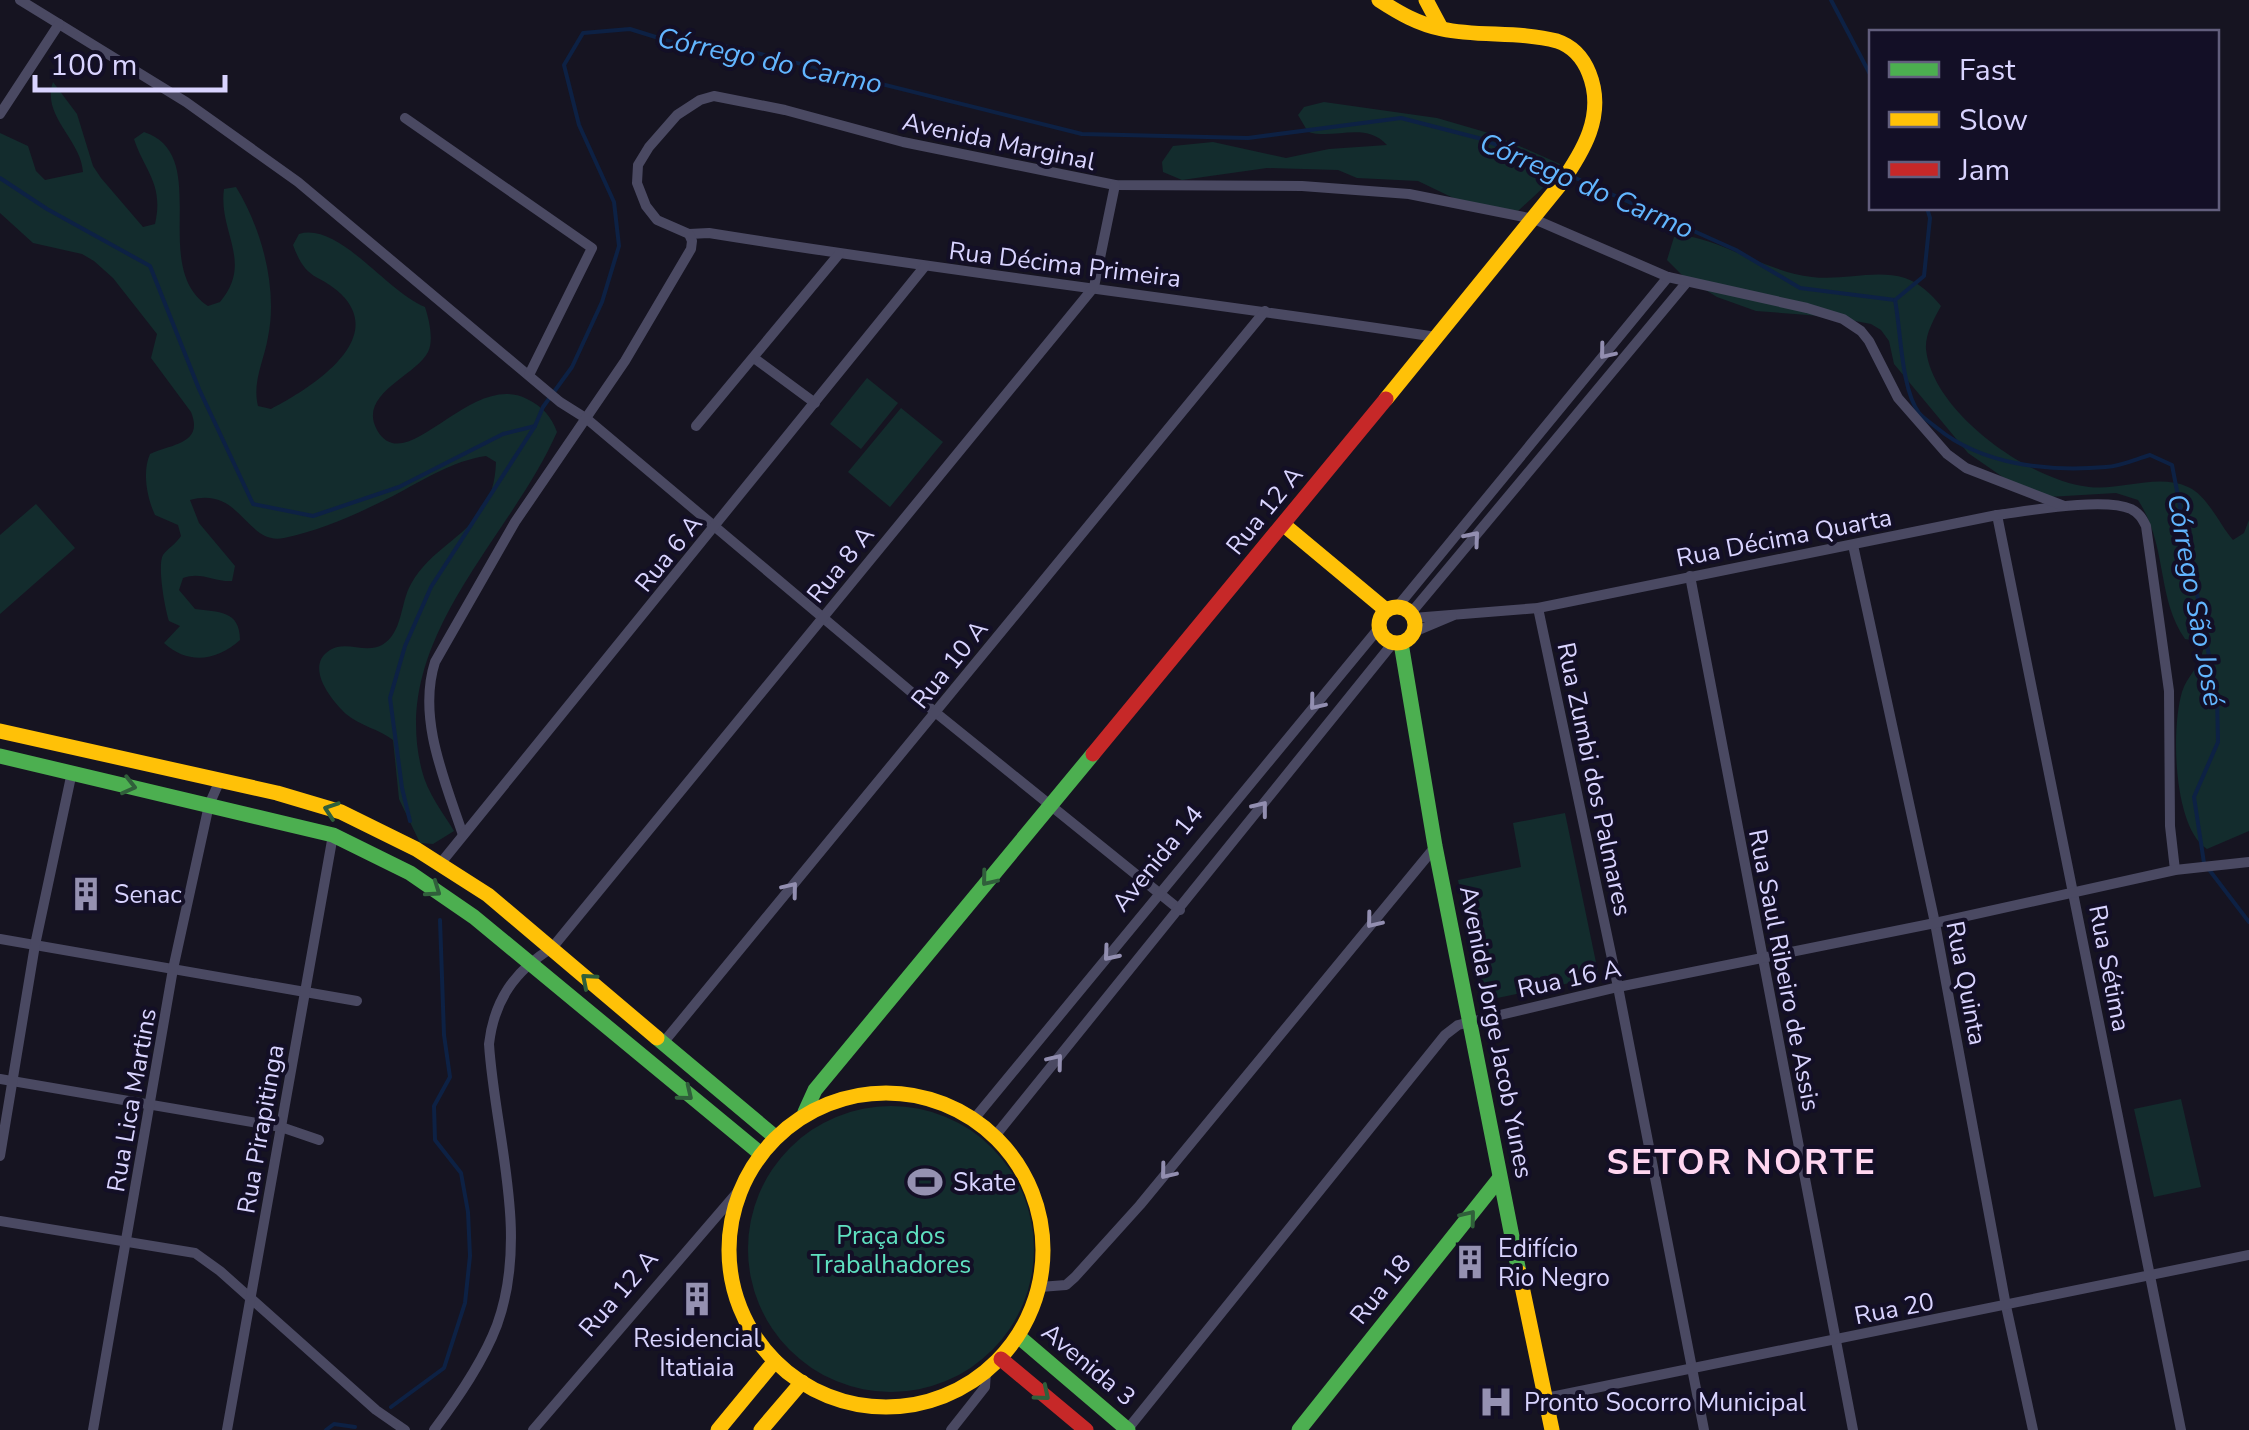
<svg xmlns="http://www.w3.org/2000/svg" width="2249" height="1430" font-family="'Nunito Sans',sans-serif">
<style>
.green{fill:#132c2d}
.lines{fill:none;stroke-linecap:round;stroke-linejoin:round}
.stream{stroke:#0d2144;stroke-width:4}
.street{stroke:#4a4962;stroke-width:10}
.fast{stroke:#4caf50;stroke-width:15}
.slow{stroke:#ffc107;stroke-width:15}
.jam{stroke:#c62828;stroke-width:15}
.oneway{stroke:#928eb0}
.oneway2{stroke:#305f3b}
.labels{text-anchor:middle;stroke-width:8;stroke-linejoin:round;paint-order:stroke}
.street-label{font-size:25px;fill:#d9d4ff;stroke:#130f26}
.poi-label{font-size:25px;fill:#d9d4ff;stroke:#130f26;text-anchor:start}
.park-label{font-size:25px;fill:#5fe0c0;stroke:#130f26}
.water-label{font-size:28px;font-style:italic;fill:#62b6ff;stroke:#130f26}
.district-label{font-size:35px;font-weight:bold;letter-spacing:2.5px;fill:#ffd6f0;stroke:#130f26}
</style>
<rect width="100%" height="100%" fill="#161421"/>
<g class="green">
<path d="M53 82 77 114 93 166 101 178 143 227 155 224C164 184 145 172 134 139L144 132C214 155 148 267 208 306L220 302C254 262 218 232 224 189L236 187C262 229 278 289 268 337 264 361 252 382 258 406L271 409C306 391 389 341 341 294 318 272 307 283 293 245L299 234C339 222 387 292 425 307 429 319 434 340 428 352 416 376 357 394 377 430 406 481 470 370 527 399 543 407 551 416 557 432 509 541 388 640 422 771 427 792 443 813 454 831L433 844 420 843 399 799 393 740C379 729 360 726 346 714 331 700 304 666 330 650 346 640 365 654 382 645 403 633 400 603 411 584 438 536 494 532 496 462L486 456C452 461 423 480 393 496 359 513 322 530 284 538 246 546 242 486 190 500L199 523 235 566 232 581C214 582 201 571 183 578L179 590 195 609C218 612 240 610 240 640 217 661 188 665 164 643L180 626 169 621C165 609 157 565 163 555 168 548 176 544 181 536L178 525 155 515C147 498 142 472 150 454 172 444 204 444 191 412L151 358 157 334 113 278 94 261 82 254 33 243 0 213V133L28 146 36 171 45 180 83 172C81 139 41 116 53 82Z"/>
<path d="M1324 102 1437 118 1492 134 1560 164 1558 174 1518 211 1470 206 1418 181 1357 178 1338 170 1267 168 1182 180 1163 172 1162 162 1173 146 1213 142 1286 158 1329 149 1387 145C1365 121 1335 140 1308 132L1298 115 1304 107Z"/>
<path d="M1687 236C1730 244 1768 272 1812 277 1843 281 1875 269 1905 278 1920 283 1931 294 1941 306 1934 319 1925 334 1926 349 1932 412 2030 481 2089 487 2121 491 2157 473 2188 487 2208 496 2219 524 2233 540L2244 533 2249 520V831L2207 849C2173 827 2171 728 2182 692 2187 676 2200 667 2203 650L2197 641 2185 639C2156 597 2168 546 2138 500L2116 493 2048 497 2020 489 1968 453 1894 364 1889 341 1881 330 1871 324 1834 317 1756 311 1717 297 1684 277 1667 260 1674 237Z"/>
<path d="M867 378 898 403 861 449 830 424Z"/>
<path d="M901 408 943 442 890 507 848 472Z"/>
<path d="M36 504 75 548 0 614V535Z"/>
<path d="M1565 813 1599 977 1483 1001 1458 880 1521 867 1513 823Z"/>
<path d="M2181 1099 2201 1187 2154 1197 2134 1109Z"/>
<circle cx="891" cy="1249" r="143"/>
</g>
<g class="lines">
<g class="stream">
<path d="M1831 0 1872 78"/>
<path d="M1571 176 1736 250 1800 288 1895 300"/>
<path d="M0 178 47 209 150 266 199 389 253 504 313 516 399 487 503 434 535 426"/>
<path d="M1895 300C1901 331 1901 389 1919 413 1923 418 1931 423 1937 428 1982 465 2048 472 2106 467 2121 466 2136 459 2150 455L2172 465 2217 697 2218 742 2194 797 2204 863 2249 922"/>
<path d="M1895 300 1924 276 1930 218 1927 208"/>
<path d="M410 821 402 788 390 698 405 646 431 587 535 426 543 407 572 367 602 302 619 246 614 202 579 125 564 65 583 33 630 29 678 44 733 47 1082 134 1248 138 1401 118 1482 139 1562 172"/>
<path d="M391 1407 444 1368 465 1303 470 1256 468 1212 461 1173 435 1140 434 1106 450 1077 444 1035 440 920"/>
<path d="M326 1430 334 1424 355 1427"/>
</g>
<g class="street">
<path d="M20 0 186 102 298 182 560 402 587 419 935 712 1180 910"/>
<path d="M0 114 59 24"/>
<path d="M405 118 592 248 529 375"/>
<path d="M689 234 709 233C950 272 1194 300 1436 337"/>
<path d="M754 358 815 403"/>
<path d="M696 426 839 254"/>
<path d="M1997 515 2181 1430"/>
<path d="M1853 545 1935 923 2006 1306 2033 1430"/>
<path d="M1690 576 1853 1430"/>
<path d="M1398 606 1668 277"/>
<path d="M1538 608 1618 987 1704 1430"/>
<path d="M1411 613 1687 282"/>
<path d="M1413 618 1538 608 1997 515C2028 511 2104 497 2131 509 2139 513 2142 518 2146 526L2169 691 2170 826 2175 870"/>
<path d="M1414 632 1452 616"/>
<path d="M463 835C445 781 417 718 435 662L515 522 625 361 691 249 692 241 689 234 657 220 646 206 637 183 638 165 649 147 677 115 700 100 714 96 785 110 903 142 1115 185 1302 186 1409 194 1534 219 1668 277 1807 308 1843 319 1861 331 1869 341 1898 398 1947 454 1966 468 2064 506"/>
<path d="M440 864 925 266"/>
<path d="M0 939 357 1001"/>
<path d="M663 1043 1265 311"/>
<path d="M0 1079 281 1127 319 1140"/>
<path d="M974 1119 1379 628"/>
<path d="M995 1136 1393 643"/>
<path d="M0 1156 35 945 72 772"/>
<path d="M0 1221 195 1253 220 1271 376 1410 405 1430"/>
<path d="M1040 1287 1066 1285 1075 1277 1140 1205 1435 847"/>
<path d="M1546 1398 2249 1255"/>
<path d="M93 1430 173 969 209 805 220 780"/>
<path d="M227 1430 333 835"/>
<path d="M434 1430C458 1398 483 1362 497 1325 530 1234 495 1136 489 1044 494 1001 514 971 552 948L1094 287 1115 185"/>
<path d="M533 1430 741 1188"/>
<path d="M951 1430 985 1387 986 1371"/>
<path d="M1127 1430 1445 1035 1458 1025 1618 987 1935 923 2175 870 2249 862"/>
</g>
<g class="fast">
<path d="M1401 643 1435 846 1519 1272"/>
<path d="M0 756 333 835 410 873 474 917 761 1154"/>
<path d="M657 1038 774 1136"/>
<path d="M805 1112 815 1090 1093 754"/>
<path d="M1018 1336 1128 1430"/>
<path d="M1299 1430 1499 1179"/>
</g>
<g class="slow">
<path d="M1379 0C1399 13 1418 24 1442 29 1479 37 1519 31 1557 41 1572 46 1583 58 1589 73 1606 115 1583 152 1559 186L1386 399"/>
<path d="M1426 0 1441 28"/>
<path d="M1284 525 1386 610"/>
<circle cx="1397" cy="625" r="18"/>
<path d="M0 731 277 793 341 812 416 849 488 895 657 1038"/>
<circle cx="886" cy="1250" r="157"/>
<path d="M1519 1272 1552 1430"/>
<path d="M718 1430 775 1361"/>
<path d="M761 1430 802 1382"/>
</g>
<g class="jam">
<path d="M1093 754 1386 399"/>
<path d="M1001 1359 1086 1430"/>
</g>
</g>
<defs><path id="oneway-chevron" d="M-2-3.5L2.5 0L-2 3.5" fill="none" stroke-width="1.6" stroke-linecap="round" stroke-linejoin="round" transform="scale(2.5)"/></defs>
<g class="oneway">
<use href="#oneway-chevron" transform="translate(1606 352) rotate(129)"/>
<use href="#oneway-chevron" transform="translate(1473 538) rotate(-50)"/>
<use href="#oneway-chevron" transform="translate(1316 703) rotate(129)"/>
<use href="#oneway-chevron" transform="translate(1261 808) rotate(-52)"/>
<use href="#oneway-chevron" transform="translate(791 889) rotate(-51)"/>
<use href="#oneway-chevron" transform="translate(1373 921) rotate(129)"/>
<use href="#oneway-chevron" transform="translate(1110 954) rotate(130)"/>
<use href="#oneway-chevron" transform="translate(1056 1061) rotate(-51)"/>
<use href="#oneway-chevron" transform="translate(1167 1172) rotate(129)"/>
</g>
<g class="oneway2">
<use href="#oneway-chevron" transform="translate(129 786) rotate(14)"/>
<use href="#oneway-chevron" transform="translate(331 810) rotate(-161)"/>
<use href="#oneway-chevron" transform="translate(988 879) rotate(129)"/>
<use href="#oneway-chevron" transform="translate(434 890) rotate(35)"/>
<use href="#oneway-chevron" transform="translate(588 980) rotate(-139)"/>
<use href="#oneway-chevron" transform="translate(686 1094) rotate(39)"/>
<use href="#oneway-chevron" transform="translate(1469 1217) rotate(-51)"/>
<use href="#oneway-chevron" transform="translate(1043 1394) rotate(40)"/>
</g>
<defs>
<g id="building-bare" transform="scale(2.7)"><path d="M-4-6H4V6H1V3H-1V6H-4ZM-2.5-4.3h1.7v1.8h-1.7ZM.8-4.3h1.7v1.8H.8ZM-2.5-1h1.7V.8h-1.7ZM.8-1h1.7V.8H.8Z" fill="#9591b1" stroke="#130f26" stroke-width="2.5" paint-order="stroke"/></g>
<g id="stadium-bare" transform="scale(2.7)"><path d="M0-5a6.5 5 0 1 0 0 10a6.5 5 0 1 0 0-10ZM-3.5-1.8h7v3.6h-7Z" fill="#9591b1" stroke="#130f26" stroke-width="2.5" paint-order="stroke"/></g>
<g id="hospital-bare" transform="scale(2.7)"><path d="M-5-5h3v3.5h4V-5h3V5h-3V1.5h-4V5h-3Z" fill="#9591b1" stroke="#130f26" stroke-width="2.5" paint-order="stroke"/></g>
</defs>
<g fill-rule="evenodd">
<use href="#building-bare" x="86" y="894"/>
<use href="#stadium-bare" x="925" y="1182"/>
<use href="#building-bare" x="1470" y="1262"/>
<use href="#building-bare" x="697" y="1299"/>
<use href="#hospital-bare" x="1496" y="1402"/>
</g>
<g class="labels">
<g class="street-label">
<text transform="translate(999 141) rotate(12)" y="9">Avenida Marginal</text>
<text transform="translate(1065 264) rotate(7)" y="9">Rua Décima Primeira</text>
<text transform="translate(1264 510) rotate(-51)" y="9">Rua 12 A</text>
<text transform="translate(1784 537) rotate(-11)" y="9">Rua Décima Quarta</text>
<text transform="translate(668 553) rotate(-51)" y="9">Rua 6 A</text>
<text transform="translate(840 564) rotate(-51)" y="9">Rua 8 A</text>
<text transform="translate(949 664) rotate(-51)" y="9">Rua 10 A</text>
<text transform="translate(1595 779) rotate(78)" y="9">Rua Zumbi dos Palmares</text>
<text transform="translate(1157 858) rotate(-51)" y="9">Avenida 14</text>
<text transform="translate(2110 968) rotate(79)" y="9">Rua Sétima</text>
<text transform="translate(1785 970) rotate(79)" y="9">Rua Saul Ribeiro de Assis</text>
<text transform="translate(1569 978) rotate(-12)" y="9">Rua 16 A</text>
<text transform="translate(1967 983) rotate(79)" y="9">Rua Quinta</text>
<text transform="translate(1497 1032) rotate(79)" y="9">Avenida Jorge Jacob Yunes</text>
<text transform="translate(131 1100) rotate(-80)" y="9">Rua Lica Martins</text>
<text transform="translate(260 1129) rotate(-80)" y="9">Rua Pirapitinga</text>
<text transform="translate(1380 1289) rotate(-51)" y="9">Rua 18</text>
<text transform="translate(618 1293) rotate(-49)" y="9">Rua 12 A</text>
<text transform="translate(1894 1308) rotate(-11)" y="9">Rua 20</text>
<text transform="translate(1089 1364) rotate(40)" y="9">Avenida 3</text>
</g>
<g class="poi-label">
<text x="114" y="903">Senac</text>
<text x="953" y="1191">Skate</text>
<text x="1498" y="1257">Edifício<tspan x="1498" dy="29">Rio Negro</tspan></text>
<text x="697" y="1347" text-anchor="middle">Residencial<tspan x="697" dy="29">Itatiaia</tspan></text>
<text x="1524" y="1411">Pronto Socorro Municipal</text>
</g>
<g class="park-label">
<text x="891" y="1244">Praça dos<tspan x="891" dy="29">Trabalhadores</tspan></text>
</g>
<g class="water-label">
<text transform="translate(770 60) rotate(12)" y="10">Córrego do Carmo</text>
<text transform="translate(1587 185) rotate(23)" y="10">Córrego do Carmo</text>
<text transform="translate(2196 600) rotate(80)" y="10">Córrego São José</text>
</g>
<g class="district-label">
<text x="1742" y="1174">SETOR NORTE</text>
</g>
</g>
<rect x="1869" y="30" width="350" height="180" fill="#130f26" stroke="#625e7d" stroke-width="2.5"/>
<rect x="1889" y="62" width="50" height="15" fill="#4caf50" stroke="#625e7d" stroke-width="2.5"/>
<text x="1959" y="80" font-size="30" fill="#d9d4ff">Fast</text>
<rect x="1889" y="112" width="50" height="15" fill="#ffc107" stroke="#625e7d" stroke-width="2.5"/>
<text x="1959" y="130" font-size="30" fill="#d9d4ff">Slow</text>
<rect x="1889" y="162" width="50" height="15" fill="#c62828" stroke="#625e7d" stroke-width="2.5"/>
<text x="1959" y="180" font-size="30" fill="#d9d4ff">Jam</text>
<path d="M35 75v15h190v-15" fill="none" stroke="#d9d4ff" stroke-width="5"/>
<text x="50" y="75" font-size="30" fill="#d9d4ff" stroke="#130f26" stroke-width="8" paint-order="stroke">100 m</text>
</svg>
